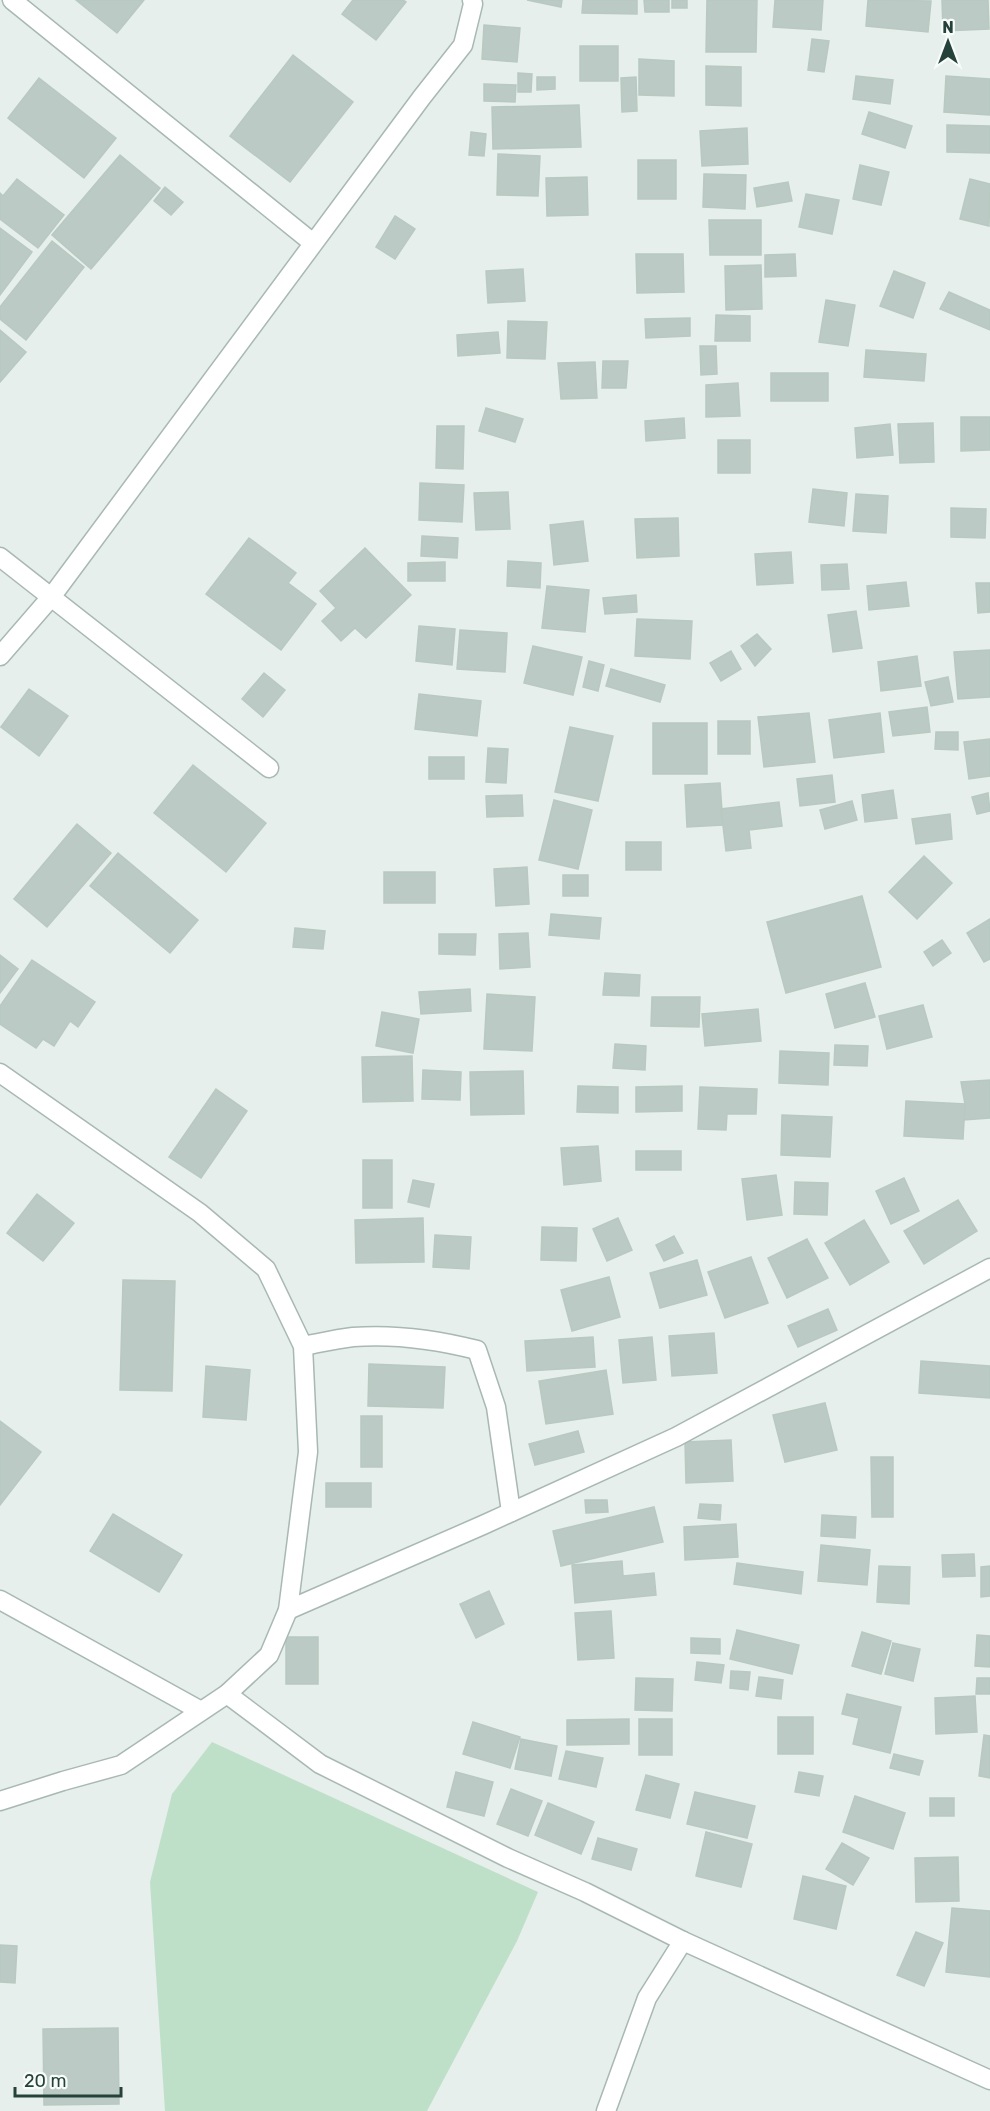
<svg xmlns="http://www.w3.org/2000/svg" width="990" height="2111" font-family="Rubik,sans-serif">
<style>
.green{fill:#bfe0c8}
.building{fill:#bbcac4;stroke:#b8c9c2;stroke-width:1.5}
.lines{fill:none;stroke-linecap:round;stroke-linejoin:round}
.minor-casing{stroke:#a8b8b2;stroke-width:21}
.minor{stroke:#fff;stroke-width:18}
</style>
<rect width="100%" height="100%" fill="#e6efeb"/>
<path class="green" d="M212 1742 538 1892 517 1941 427 2111H165L150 1882 172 1794Z"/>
<g class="building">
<path d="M76 0H144L117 33Z"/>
<path d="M353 0H403L406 2 376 40 342 14Z"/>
<path d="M527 0H562L561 7Z"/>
<path d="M583 0H637V14L582 13Z"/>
<path d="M644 0H669V12H645Z"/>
<rect x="672" y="0" width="15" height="8"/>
<path d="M707 0H757L756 52H706Z"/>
<path d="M775 0H823L821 30 773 27Z"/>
<path d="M868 0 931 1 928 32 866 26Z"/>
<path d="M942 0H988L989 29 943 31Z"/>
<path d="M484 25 520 28 517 62 482 59Z"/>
<path d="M812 39 829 41 824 72 808 70Z"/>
<rect x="580" y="46" width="38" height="35"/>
<path d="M293 55 353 102 290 182 230 136Z"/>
<path d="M639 59 674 61V96L639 95Z"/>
<path d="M706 66 741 67V106L706 105Z"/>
<path d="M518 73 532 74 531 92H518Z"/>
<path d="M856 76 893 80 890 104 853 99Z"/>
<path d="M946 76 990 79V115L944 112Z"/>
<path d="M537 77H555V89L537 90Z"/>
<path d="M636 77 637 111 622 112 621 78Z"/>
<path d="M39 78 116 138 84 178 8 118Z"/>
<path d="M484 84 516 85 515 102 484 101Z"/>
<path d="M579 105 581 147 493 149 492 107Z"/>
<path d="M869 112 912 126 905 148 862 134Z"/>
<path d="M947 125 990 126V153L947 152Z"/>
<path d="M747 128 748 164 702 166 700 131Z"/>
<path d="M471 132 486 134 484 156 469 155Z"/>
<path d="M498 154 540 156 538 196 497 195Z"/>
<path d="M120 155 160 188 91 269 52 235Z"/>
<rect x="638" y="160" width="38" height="39"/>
<path d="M860 165 889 172 881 205 853 199Z"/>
<path d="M704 174 746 175 745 209 703 207Z"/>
<path d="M587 177 588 215 547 216 546 178Z"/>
<path d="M17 179 64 215 38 248 0 219V193L3 196Z"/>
<path d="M970 179 990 184 989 226 960 219Z"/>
<path d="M788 182 792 201 757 207 754 188Z"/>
<path d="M165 187 183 202 171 215 154 201Z"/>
<path d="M806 194 839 200 832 234 799 227Z"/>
<path d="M395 216 415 229 395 259 376 247Z"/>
<path d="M709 220H761V255H710Z"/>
<path d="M0 228 32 252 0 295Z"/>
<path d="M52 241 84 267 26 340 0 319V307Z"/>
<path d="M636 254H683L684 292 637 293Z"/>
<path d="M795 254 796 276 765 277V255Z"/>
<path d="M761 265 762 309 726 310 725 266Z"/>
<path d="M523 269 525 301 488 303 486 271Z"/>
<path d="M894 271 925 283 913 318 880 306Z"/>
<path d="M949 292 990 310V330L940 309Z"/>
<path d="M826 300 855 305 848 346 819 342Z"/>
<path d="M716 315 750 316V341H715Z"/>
<path d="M690 318V336L646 338 645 319Z"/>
<path d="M508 321 547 322 545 359 507 358Z"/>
<path d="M0 330 26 352 0 382Z"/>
<path d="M498 332 500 353 458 356 457 335Z"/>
<path d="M700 346H716L717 374 701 375Z"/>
<path d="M866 350 926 354 924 381 864 377Z"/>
<path d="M603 361H628L626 388H602Z"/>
<path d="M595 362 597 398 561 399 558 363Z"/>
<rect x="771" y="373" width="57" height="28"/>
<path d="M738 383 740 416 706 417V385Z"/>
<path d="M486 408 523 419 515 442 479 431Z"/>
<path d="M961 417H990V450L961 451Z"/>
<path d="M684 418 685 438 646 441 645 421Z"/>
<path d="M933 423 934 462 900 463 898 424Z"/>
<path d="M890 424 893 455 857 458 855 428Z"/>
<path d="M437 426H464L463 469 436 468Z"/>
<rect x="718" y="440" width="32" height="33"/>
<path d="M420 483 464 485 462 522 419 520Z"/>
<path d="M813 489 847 493 844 526 809 522Z"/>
<path d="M508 492 510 529 476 530 474 493Z"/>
<path d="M856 494 888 496 886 533 853 531Z"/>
<path d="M951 508 986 509 985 538 951 537Z"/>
<path d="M678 518 679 556 637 558 635 519Z"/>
<path d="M583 521 588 561 554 565 550 525Z"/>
<path d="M422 536 458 538 457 558 421 556Z"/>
<path d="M249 538 296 573 288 583 316 604 281 650 206 594Z"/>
<path d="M365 548 411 595 366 638 355 628 341 641 322 621 336 608 320 591Z"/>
<path d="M791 552 793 583 757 585 755 554Z"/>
<path d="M508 561 541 563 540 588 507 586Z"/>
<path d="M445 562V581H408V563Z"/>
<path d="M847 564 849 589 822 590 821 565Z"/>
<path d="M906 582 909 606 869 610 867 586Z"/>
<path d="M976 583H990V612L978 613Z"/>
<path d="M547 586 589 590 585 632 542 628Z"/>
<path d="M636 595 637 612 605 614 603 598Z"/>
<path d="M856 611 862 648 833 652 828 615Z"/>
<path d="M637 619 692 621 690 659 635 656Z"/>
<path d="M419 626 455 629 452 665 416 661Z"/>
<path d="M460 630 507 633 505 672 457 669Z"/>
<path d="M757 634 771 649 755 666 741 646Z"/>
<path d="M533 646 582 657 573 695 524 683Z"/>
<path d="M990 650V697L958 699 954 652Z"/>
<path d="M731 651 741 669 721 681 710 663Z"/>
<path d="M917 656 921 686 881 691 878 662Z"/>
<path d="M589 661 604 665 598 691 583 687Z"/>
<path d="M611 669 665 685 660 702 606 686Z"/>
<path d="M264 673 285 690 263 717 242 699Z"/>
<path d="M948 677 953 702 931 706 925 682Z"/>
<path d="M29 689 68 716 39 756 1 727Z"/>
<path d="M419 694 481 701 477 736 415 729Z"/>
<path d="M927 707 930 732 893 736 889 712Z"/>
<path d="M809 713 815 762 764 767 758 717Z"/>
<path d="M880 713 884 752 834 758 829 720Z"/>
<rect x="718" y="721" width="32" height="33"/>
<rect x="653" y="723" width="54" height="51"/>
<path d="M570 727 613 736 598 801 555 792Z"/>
<path d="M936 732H958V750L935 749Z"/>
<path d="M990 739V776L969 779 964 742Z"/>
<path d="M488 748 508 749 506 783 486 782Z"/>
<rect x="429" y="757" width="35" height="22"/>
<path d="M193 765 266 823 226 872 154 813Z"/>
<path d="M832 775 835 802 800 806 797 779Z"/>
<path d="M720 783 723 825 687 827 685 785Z"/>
<path d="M893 790 897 818 865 822 862 795Z"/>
<path d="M988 793 990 811 977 814 972 797Z"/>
<path d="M522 795 523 816 487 817 486 796Z"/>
<path d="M554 800 592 810 578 869 539 860Z"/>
<path d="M852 801 857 820 825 829 820 810Z"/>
<path d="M779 802 782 826 749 830 751 848 726 851 721 809Z"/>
<path d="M950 814 952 839 916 844 912 819Z"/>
<path d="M77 824 111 853 47 927 14 899Z"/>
<rect x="626" y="842" width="35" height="28"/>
<path d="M118 853 198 920 170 953 90 886Z"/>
<path d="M924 856 952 883 917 919 889 892Z"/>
<path d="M527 867 529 904 496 906 494 869Z"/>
<rect x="384" y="872" width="51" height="31"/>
<rect x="563" y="875" width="25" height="21"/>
<path d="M862 896 881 967 786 993 767 922Z"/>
<path d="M551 914 601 918 599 939 549 935Z"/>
<path d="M990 919V959L984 962 967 933Z"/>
<path d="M295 928 325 931 323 949 293 947Z"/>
<path d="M528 933 530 967 500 969 499 934Z"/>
<path d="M439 934H476L475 955 439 954Z"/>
<path d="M942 940 951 953 933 966 924 952Z"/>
<path d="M0 955 18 969 0 993Z"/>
<path d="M32 960 95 1002 78 1027 70 1021 54 1046 43 1039 36 1048 0 1024V1006Z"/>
<path d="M605 973 640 975 639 996 603 995Z"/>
<path d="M865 983 875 1017 835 1028 826 994Z"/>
<path d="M470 989 471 1011 421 1014 419 992Z"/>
<path d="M487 994 535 997 532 1051 484 1049Z"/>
<path d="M652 997H700L699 1027 651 1026Z"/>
<path d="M923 1005 932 1037 887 1049 879 1016Z"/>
<path d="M758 1009 761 1041 705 1046 702 1014Z"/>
<path d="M382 1012 419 1019 413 1053 376 1046Z"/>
<path d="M615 1044 646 1046 645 1070 613 1068Z"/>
<path d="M835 1045 868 1046 867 1066 834 1065Z"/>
<path d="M780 1051 829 1053 828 1085 779 1083Z"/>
<path d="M412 1056 413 1101 363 1102 362 1057Z"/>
<path d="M423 1070 461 1072 460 1100 422 1099Z"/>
<path d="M523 1071 524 1114 471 1115 470 1072Z"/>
<path d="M990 1080V1118L964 1120 965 1104 961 1082Z"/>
<path d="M578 1086 618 1087V1113L577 1112Z"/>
<path d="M682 1086V1111L636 1112V1087Z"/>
<path d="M700 1087 757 1089 756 1114H727L726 1130 698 1129Z"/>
<path d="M216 1089 247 1111 201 1178 169 1157Z"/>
<path d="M906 1101 965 1104 963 1139 904 1136Z"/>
<path d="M782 1115 832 1117 830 1157 781 1155Z"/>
<path d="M598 1146 601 1181 564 1185 561 1148Z"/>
<rect x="636" y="1151" width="45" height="19"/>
<rect x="363" y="1160" width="29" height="48"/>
<path d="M776 1175 782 1215 747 1220 742 1179Z"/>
<path d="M904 1178 919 1211 891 1224 876 1191Z"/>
<path d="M413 1180 434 1184 429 1207 408 1202Z"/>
<path d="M795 1182 828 1183 827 1215 794 1214Z"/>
<path d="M37 1194 74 1223 43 1261 7 1233Z"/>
<path d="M958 1200 977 1231 924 1264 904 1231Z"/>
<path d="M423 1218 424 1262 356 1263 355 1220Z"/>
<path d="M618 1218 632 1250 607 1261 593 1229Z"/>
<path d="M864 1220 889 1262 850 1285 825 1243Z"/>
<path d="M542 1227 577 1228 576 1261 541 1260Z"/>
<path d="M435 1235 471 1237 469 1269 433 1267Z"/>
<path d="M674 1236 683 1253 664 1261 656 1245Z"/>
<path d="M807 1239 828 1278 787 1298 768 1258Z"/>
<path d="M751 1257 768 1303 725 1318 708 1272Z"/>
<path d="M697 1260 707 1295 660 1308 650 1273Z"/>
<path d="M609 1277 620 1317 572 1331 561 1290Z"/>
<path d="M123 1280 175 1281 172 1391 120 1390Z"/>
<path d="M828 1309 837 1330 798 1347 788 1326Z"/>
<path d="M714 1333 717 1373 672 1376 669 1336Z"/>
<path d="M593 1337 595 1367 527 1371 525 1341Z"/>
<path d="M652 1337 656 1380 623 1383 619 1340Z"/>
<path d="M921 1361 990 1366V1398L919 1393Z"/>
<path d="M369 1364 445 1367 443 1408 368 1406Z"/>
<path d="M206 1366 250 1370 246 1420 203 1417Z"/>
<path d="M606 1370 613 1414 546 1424 539 1381Z"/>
<path d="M825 1403 837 1450 785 1462 773 1415Z"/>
<rect x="361" y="1416" width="21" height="51"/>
<path d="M0 1421 41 1452 0 1505Z"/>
<path d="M578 1431 584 1452 535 1465 529 1444Z"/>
<path d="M731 1440 733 1481 686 1483 685 1442Z"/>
<path d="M871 1457H893V1517H872Z"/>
<rect x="326" y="1483" width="45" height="24"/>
<path d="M585 1500H607L608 1512 586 1513Z"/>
<path d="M700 1504 721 1505 720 1520 698 1518Z"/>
<path d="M654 1507 663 1542 561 1566 553 1531Z"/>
<path d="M113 1514 182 1555 159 1592 90 1551Z"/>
<path d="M822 1515 856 1517 855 1538 821 1536Z"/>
<path d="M736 1524 738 1557 685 1560 684 1527Z"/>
<path d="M821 1545 870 1550 867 1585 818 1581Z"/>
<path d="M974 1554 975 1576 943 1577 942 1555Z"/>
<path d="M622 1561 623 1576 654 1573 656 1595 575 1603 572 1565Z"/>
<path d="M737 1563 803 1572 801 1594 734 1584Z"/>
<path d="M879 1566 910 1567 909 1604 877 1602Z"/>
<path d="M990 1566V1596L981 1597V1567Z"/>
<path d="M489 1591 504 1624 476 1638 460 1604Z"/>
<path d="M611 1611 614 1658 578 1660 575 1613Z"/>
<path d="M737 1630 799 1645 792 1674 730 1659Z"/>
<path d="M862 1632 891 1641 881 1674 852 1666Z"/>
<path d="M977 1635 990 1636V1667L975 1666Z"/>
<rect x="286" y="1637" width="32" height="47"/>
<path d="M691 1638 720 1639V1654L691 1653Z"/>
<path d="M893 1643 920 1649 913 1681 885 1674Z"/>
<path d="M697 1662 724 1665 721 1683 695 1680Z"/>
<path d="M731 1671 750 1672 748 1690 730 1688Z"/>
<path d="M759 1677 783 1680 781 1699 756 1696Z"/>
<path d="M636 1678 673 1679 672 1711 635 1710Z"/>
<path d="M977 1678H990V1694H976Z"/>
<path d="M847 1694 901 1707 890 1753 853 1744 859 1718 842 1714Z"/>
<path d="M975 1696 977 1732 936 1734 935 1698Z"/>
<rect x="778" y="1717" width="35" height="37"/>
<path d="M629 1719V1744L567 1745V1720Z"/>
<rect x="639" y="1719" width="33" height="36"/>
<path d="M473 1722 520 1737 510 1768 463 1754Z"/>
<path d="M984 1735 990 1736V1778L979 1776Z"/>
<path d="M521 1739 557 1746 551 1776 515 1769Z"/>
<path d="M566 1751 603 1758 596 1787 559 1779Z"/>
<path d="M894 1754 923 1761 919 1775 890 1768Z"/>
<path d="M456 1772 493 1782 484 1816 447 1807Z"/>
<path d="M799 1772 823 1776 819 1796 795 1792Z"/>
<path d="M646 1775 679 1784 670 1818 636 1810Z"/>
<path d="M511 1789 542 1801 528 1836 497 1824Z"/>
<path d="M695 1792 755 1806 747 1838 687 1824Z"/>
<path d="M855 1796 905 1813 893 1849 843 1832Z"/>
<rect x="930" y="1798" width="24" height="18"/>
<path d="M548 1803 594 1822 581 1854 535 1835Z"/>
<path d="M706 1832 752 1844 741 1887 696 1876Z"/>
<path d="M598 1838 637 1849 631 1870 592 1859Z"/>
<path d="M842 1843 869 1858 853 1885 826 1869Z"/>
<path d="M958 1857 959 1901 916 1902 915 1858Z"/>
<path d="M803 1876 846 1886 836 1929 794 1919Z"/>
<path d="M952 1908 990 1911V1977L946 1972Z"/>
<path d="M916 1932 943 1943 924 1986 897 1975Z"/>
<path d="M0 1945 17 1946 15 1983 0 1982Z"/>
<path d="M118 2028 119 2104 44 2105 43 2029Z"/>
</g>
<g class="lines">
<g class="minor-casing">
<g id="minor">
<path d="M12 0 313 243"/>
<path d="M0 557 269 768"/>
<path d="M0 656 52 596 422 97 463 45 473 4 472 0"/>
<path d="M0 1073 200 1213 266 1269 303 1346 308 1452 288 1610 269 1655 227 1694 121 1765 63 1781 0 1801"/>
<path d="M303 1346C319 1343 336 1339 353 1337 393 1334 438 1340 477 1350L496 1407 511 1512"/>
<path d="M0 1600 201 1711"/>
<path d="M288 1610 483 1525 676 1437 990 1268"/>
<path d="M227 1694 320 1764 508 1858 585 1892 683 1941 647 1998 606 2111"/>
<path d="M683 1941 990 2080"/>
</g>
</g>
<use href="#minor" class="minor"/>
</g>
<g transform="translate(948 42)" stroke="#f7fbf9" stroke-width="4.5" paint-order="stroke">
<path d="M0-4.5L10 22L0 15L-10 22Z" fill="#24423a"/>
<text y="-9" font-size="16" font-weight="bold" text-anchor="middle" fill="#24423a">N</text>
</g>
<path d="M15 2087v9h106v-9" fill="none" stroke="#24423a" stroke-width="3"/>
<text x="24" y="2087" font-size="18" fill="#24423a" stroke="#f7fbf9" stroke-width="4.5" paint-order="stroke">20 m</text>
</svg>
